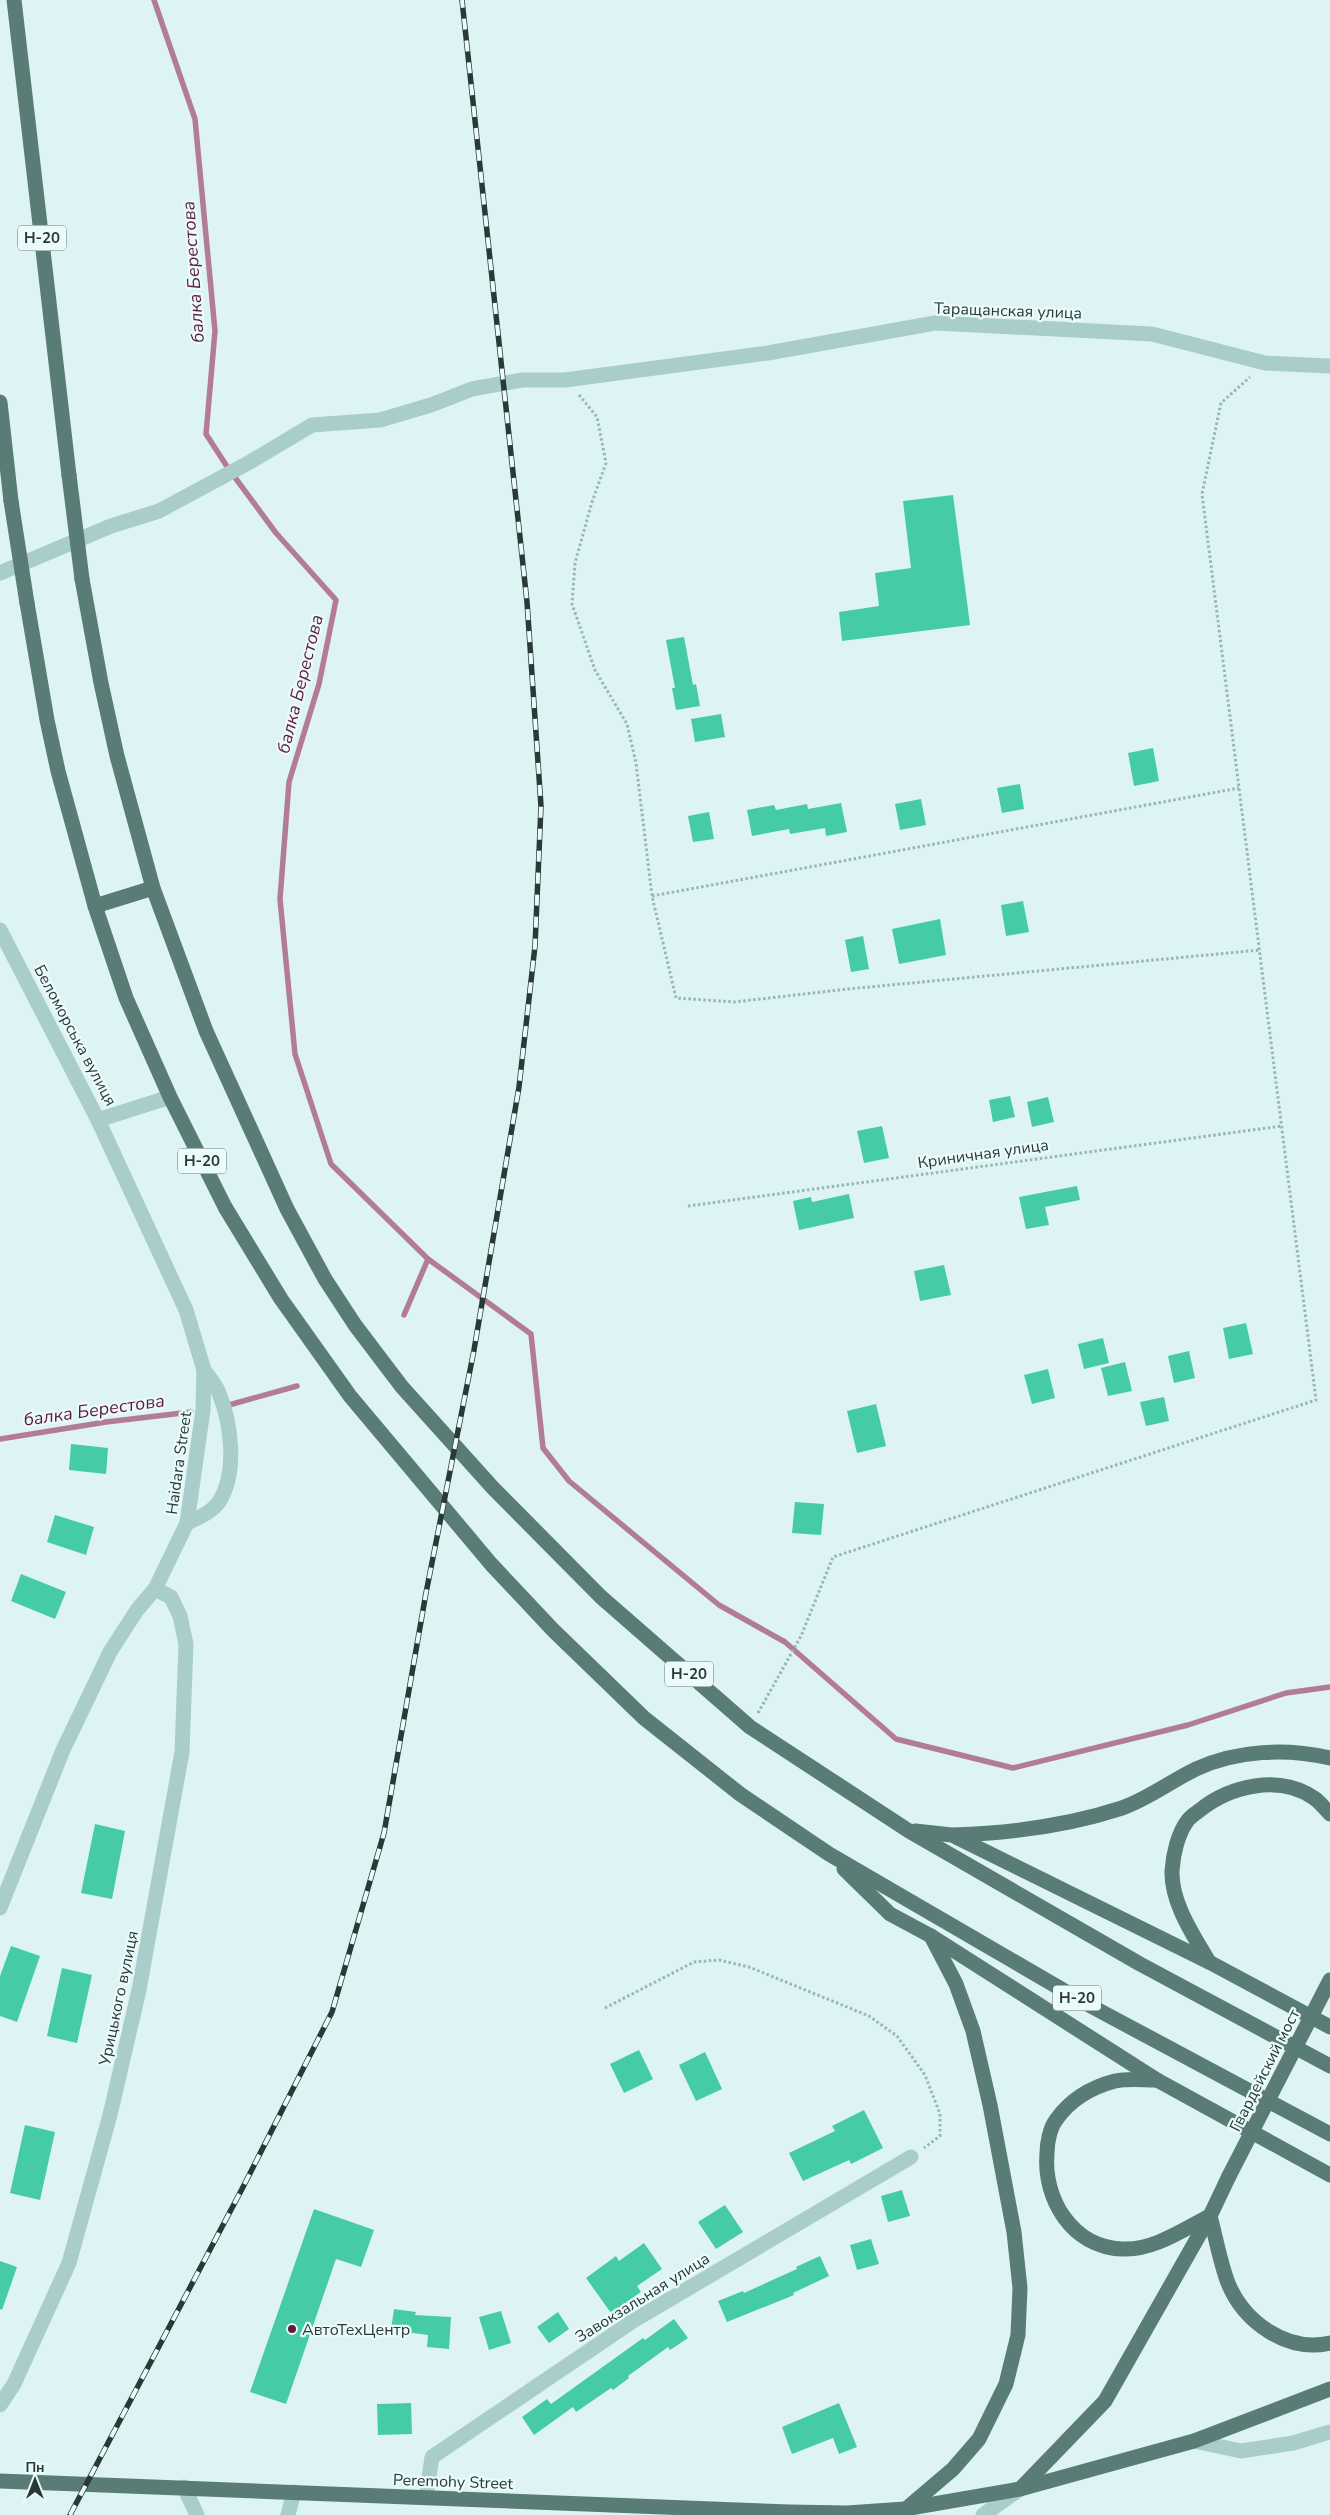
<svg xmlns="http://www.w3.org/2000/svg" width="1330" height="2515" font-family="'Nunito Sans',sans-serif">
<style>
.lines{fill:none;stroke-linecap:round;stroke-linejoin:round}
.stream{stroke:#b27c96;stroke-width:5.5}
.building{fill:#45cba5}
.path{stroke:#93b9b5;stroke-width:3;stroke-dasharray:2.5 2.5;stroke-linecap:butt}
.minor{stroke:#a9cdcb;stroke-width:15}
.major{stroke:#5a7c76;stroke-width:15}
.rail-casing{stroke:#293a36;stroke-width:5.5}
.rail{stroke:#ebfbfb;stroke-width:4;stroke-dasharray:11;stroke-linecap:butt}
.major-bridge{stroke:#5a7c76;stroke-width:15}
.poi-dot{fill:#5e1c3a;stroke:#ebfbfb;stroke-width:2}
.labels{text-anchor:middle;stroke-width:4.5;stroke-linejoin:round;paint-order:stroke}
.shield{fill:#ebfbfb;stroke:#637471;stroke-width:1}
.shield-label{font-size:15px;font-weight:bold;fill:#293a36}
.street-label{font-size:16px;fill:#293a36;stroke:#ebfbfb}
.poi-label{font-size:16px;fill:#293a36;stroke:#ebfbfb;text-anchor:start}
.water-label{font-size:18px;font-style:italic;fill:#5e1c3a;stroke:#ebfbfb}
</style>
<rect width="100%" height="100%" fill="#def4f4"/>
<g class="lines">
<g class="stream">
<path d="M154 0 195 119 215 331 206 434 228 468 276 533 336 600 319 684 289 782 280 899 295 1054 331 1164 428 1259 531 1334 543 1448 569 1481 719 1605 785 1642 896 1739 1013 1768 1188 1725 1286 1693 1330 1687"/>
<path d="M404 1315 428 1259"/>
<path d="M229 1405 297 1386"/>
<path d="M0 1439 106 1422 191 1412"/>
</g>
</g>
<g class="building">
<path d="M953 495 970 625 842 641 839 612 879 606 875 573 911 568 903 501Z"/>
<path d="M684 637 693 685 696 684 700 706 676 710 672 688H675L666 640Z"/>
<path d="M721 714 725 737 695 742 691 719Z"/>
<path d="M1153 748 1159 781 1134 786 1128 753Z"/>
<path d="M1020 784 1024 809 1002 813 997 788Z"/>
<path d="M921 799 926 825 900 830 895 804Z"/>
<path d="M841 803 847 832 826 836 825 828 790 834 789 829 752 836 747 810 774 805 776 810 807 804 808 809Z"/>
<path d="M709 812 714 839 693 842 688 816Z"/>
<path d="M1023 901 1029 932 1006 936 1001 905Z"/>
<path d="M940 919 946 955 899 964 892 929Z"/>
<path d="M863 936 869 969 851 972 845 940Z"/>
<path d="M1010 1096 1015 1117 993 1122 989 1100Z"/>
<path d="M1048 1097 1054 1122 1032 1127 1027 1102Z"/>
<path d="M882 1126 889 1158 864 1163 857 1131Z"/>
<path d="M1077 1186 1080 1200 1045 1207 1049 1225 1026 1229 1019 1197Z"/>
<path d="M849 1194 854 1218 799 1230 793 1201 811 1197 812 1202Z"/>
<path d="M944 1265 951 1295 920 1301 914 1271Z"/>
<path d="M1246 1323 1253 1354 1229 1359 1223 1328Z"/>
<path d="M1103 1338 1109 1363 1084 1369 1078 1344Z"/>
<path d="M1189 1351 1195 1378 1174 1383 1168 1356Z"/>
<path d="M1125 1362 1132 1391 1108 1396 1101 1368Z"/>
<path d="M1048 1369 1055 1398 1032 1404 1024 1375Z"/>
<path d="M1164 1397 1169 1421 1146 1426 1140 1402Z"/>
<path d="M876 1404 886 1446 857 1453 847 1411Z"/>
<path d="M71 1444 108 1448 106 1474 69 1470Z"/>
<path d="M795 1502 824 1504 821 1535 792 1533Z"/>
<path d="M55 1515 94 1527 86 1555 47 1542Z"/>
<path d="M21 1574 66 1592 55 1619 11 1601Z"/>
<path d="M95 1824 125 1831 112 1899 81 1893Z"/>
<path d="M11 1946 40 1956 17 2022 0 2016V1976Z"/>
<path d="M62 1968 92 1975 77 2043 47 2036Z"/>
<path d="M639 2050 653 2079 624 2093 610 2064Z"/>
<path d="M705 2052 722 2089 696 2101 679 2065Z"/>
<path d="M864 2110 883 2148 851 2164 849 2160 803 2181 789 2153 835 2131 832 2126Z"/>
<path d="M25 2125 55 2132 40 2200 10 2193Z"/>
<path d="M902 2190 910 2216 888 2222 881 2196Z"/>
<path d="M725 2205 743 2232 716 2249 698 2222Z"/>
<path d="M314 2209 374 2230 361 2267 336 2259 286 2404 250 2392Z"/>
<path d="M871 2239 879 2264 857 2270 850 2245Z"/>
<path d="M644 2243 662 2269 637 2286 641 2292 611 2313 586 2278 616 2256 619 2261Z"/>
<path d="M820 2256 829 2276 793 2293 794 2295 727 2322 718 2301 743 2291 744 2293 797 2269 796 2267Z"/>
<path d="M0 2261 17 2267 2 2310 0 2309Z"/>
<path d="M394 2309 416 2312 415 2315 451 2317 449 2349 427 2347 428 2335 391 2330Z"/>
<path d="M501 2311 511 2343 489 2350 479 2317Z"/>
<path d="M558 2312 569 2329 549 2343 537 2327Z"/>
<path d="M674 2319 688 2338 670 2350 668 2347 628 2376 629 2378 613 2390 611 2388 576 2412 573 2407 534 2435 522 2417 547 2399 551 2404 643 2338 645 2340Z"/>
<path d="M411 2403 412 2434 378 2435 377 2404Z"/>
<path d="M839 2403 857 2447 839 2454 833 2438 792 2454 782 2427Z"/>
</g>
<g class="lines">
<g class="path">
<path d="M579 395 597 417 606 463 592 502 575 563 572 604 595 670 627 724 636 763 652 896 676 998 734 1002 848 989 1260 950"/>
<path d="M652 896 1239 788"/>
<path d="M688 1206 1282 1126"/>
<path d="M758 1713 801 1636 833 1557 1316 1400 1202 494 1221 403 1250 377"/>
<path d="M605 2008 694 1962 719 1960 749 1967 869 2016 897 2036 925 2075 940 2114V2136L924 2148"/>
</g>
<g class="minor">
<path d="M0 573 111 526 159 511 250 462 312 425 380 420 431 405 472 389 522 380H565L768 353 935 323 1152 334 1265 363 1330 366"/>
<path d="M0 930 98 1120 170 1097"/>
<path d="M187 1523C198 1518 212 1512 219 1502 238 1472 231 1423 219 1393 216 1385 209 1377 204 1370"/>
<path d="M0 1908 63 1750 110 1652 137 1610 155 1589 187 1523 203 1410 204 1370 186 1310 98 1120"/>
<path d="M0 2405 14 2384 69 2263 110 2115 139 1990 182 1752 186 1644 180 1616 171 1597 155 1589"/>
<path d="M1194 2441 1241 2451 1293 2443 1330 2432"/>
<path d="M184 2487 197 2515"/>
<path d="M426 2497 432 2457 633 2321 911 2157"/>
<path d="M288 2515 294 2492"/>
<path d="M983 2515 1020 2489"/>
</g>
<g class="major">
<path d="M14 0 69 475"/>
<path d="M0 402 11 501"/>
<path d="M82 579 101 683 117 756 153 888 206 1031 287 1209 325 1279 355 1325 402 1387 493 1488 601 1597 750 1727 909 1831 1140 1964 1330 2066"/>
<path d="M27 603 47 720 58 771 95 906 126 998 170 1097 225 1207 281 1299 350 1396 491 1564 553 1630 644 1718 740 1794 829 1854 1087 2004 1330 2134"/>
<path d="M95 906 153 888"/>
<path d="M915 1831 952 1835 1209 1962 1330 2027"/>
<path d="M954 1835C1012 1833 1067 1826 1122 1808 1148 1799 1171 1781 1196 1769 1237 1750 1286 1748 1330 1758"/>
<path d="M844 1869 890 1914 931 1936 1157 2080 1330 2175"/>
<path d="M1209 1962C1194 1936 1171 1903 1172 1871 1173 1854 1178 1833 1188 1820 1191 1816 1196 1813 1200 1810 1230 1786 1279 1774 1314 1798 1320 1802 1325 1809 1330 1814"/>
<path d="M1157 2080C1144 2080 1128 2078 1115 2081 1092 2087 1070 2100 1056 2120 1050 2128 1047 2143 1047 2153 1043 2199 1072 2247 1122 2249 1153 2251 1184 2229 1210 2216"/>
<path d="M1210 2216C1216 2238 1220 2262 1228 2283 1244 2322 1287 2353 1330 2343"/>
<path d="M0 2481 790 2512 847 2513 905 2509 1020 2489 1194 2441 1330 2389"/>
<path d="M1021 2488 1105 2401 1210 2216 1229 2176"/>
<path d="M906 2509 953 2469 979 2439 1006 2384 1018 2335 1020 2288 1014 2232 990 2105 973 2031 956 1984 931 1936"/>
</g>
<g class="rail-casing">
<path id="rail" d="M70 2515 242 2189 332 2012 384 1833 426 1593 474 1350 519 1087 535 946 541 806 527 602 462 0"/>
</g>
<use href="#rail" class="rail"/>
<g class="major-bridge">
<path d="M69 475 82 579"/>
<path d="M11 501 27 603"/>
<path d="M1229 2176 1330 1980"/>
</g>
</g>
<circle class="poi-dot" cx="292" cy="2329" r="5"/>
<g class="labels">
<g class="shield">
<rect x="18" y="225.5" width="48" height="25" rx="4"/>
<rect x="178" y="1148.5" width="48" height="25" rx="4"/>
<rect x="665" y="1661.5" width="48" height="25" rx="4"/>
<rect x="1053" y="1985.5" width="48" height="25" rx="4"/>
</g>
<g class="shield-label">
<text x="42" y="243">Н-20</text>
<text x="202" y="1166">Н-20</text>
<text x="689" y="1679">Н-20</text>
<text x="1077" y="2003">Н-20</text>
</g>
<g class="street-label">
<text transform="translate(1008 310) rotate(2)" y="6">Таращанская улица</text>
<text transform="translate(76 1035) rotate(62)" y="6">Беломорська вулиця</text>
<text transform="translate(983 1153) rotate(-8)" y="6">Криничная улица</text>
<text transform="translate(178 1463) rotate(-82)" y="6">Haidara Street</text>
<text transform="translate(118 1998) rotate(-78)" y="6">Урицького вулиця</text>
<text transform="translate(1264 2070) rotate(-63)" y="6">Гвардейский мост</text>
<text transform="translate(642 2297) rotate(-32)" y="6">Завокзальная улица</text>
<text transform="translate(453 2481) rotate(2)" y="6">Peremohy Street</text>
</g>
<g class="poi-label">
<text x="302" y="2335">АвтоТехЦентр</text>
</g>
<g class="water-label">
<text transform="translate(193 272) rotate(-94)" y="6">балка Берестова</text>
<text transform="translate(300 684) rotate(-76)" y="6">балка Берестова</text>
<text transform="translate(94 1410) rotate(-8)" y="6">балка Берестова</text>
</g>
</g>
<g transform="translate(35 2480)" stroke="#ebfbfb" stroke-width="4" paint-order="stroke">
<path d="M0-4L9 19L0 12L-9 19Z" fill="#293a36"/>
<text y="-8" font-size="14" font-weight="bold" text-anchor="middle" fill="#293a36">Пн</text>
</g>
</svg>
